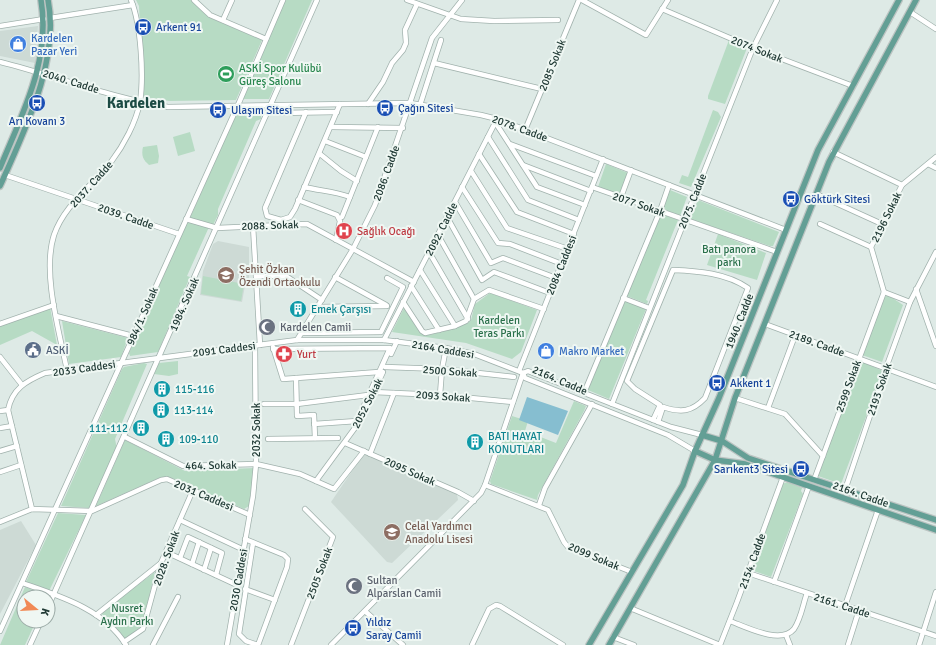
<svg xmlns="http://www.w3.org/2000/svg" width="936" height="645" font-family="Signika,sans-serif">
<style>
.built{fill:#cddad5}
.green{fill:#b7dbc4}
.water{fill:#86bed0}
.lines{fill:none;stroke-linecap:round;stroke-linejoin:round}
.minor-casing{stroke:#a1b2ad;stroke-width:6}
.major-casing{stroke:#bcc4c2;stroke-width:8}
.minor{stroke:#fff;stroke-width:4.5}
.major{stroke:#639f95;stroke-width:5.5}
.labels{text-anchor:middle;stroke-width:4;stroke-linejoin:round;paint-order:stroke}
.transit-label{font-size:11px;fill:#164399;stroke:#eff7f3;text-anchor:start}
.shop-label{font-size:11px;fill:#366cbe;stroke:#eff7f3;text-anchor:start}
.street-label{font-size:11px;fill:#203a35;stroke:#eff7f3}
.leisure-label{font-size:11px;fill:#27864d;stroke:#eff7f3;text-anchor:start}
.health-label{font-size:11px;fill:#be3a42;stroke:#eff7f3;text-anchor:start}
.park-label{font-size:11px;fill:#2a704b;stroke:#eff7f3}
.education-label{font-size:11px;fill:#785e54;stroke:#eff7f3;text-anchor:start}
.culture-label{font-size:11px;fill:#0d838f;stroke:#eff7f3;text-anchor:start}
.worship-label{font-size:11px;fill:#5b616d;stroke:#eff7f3;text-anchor:start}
.service-label{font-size:11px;fill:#4e5e75;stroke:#eff7f3;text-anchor:start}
.district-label{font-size:15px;font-weight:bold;fill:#1c4b44;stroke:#eff7f3}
</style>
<rect width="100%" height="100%" fill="#deeae6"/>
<g class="built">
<path d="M38 26 35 63 0 56V31Z"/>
<path d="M218 241 249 247V280H246L242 302 200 295 203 271 213 244Z"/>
<path d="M365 454 457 494 458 500 392 563 387 562 331 502 363 455Z"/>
<path d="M21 521 36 545 0 614V530Z"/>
</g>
<g class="green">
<path d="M136 0H191L208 17 262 40 236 100 169 101 144 97 139 6Z"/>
<path d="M284 0H312L269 99H243L242 97Z"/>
<path d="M729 40 747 48 725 104 708 99V96Z"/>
<path d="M260 110 261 112V119L256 121 218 209V215L213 225 190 218 237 111Z"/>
<path d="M713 110 718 112 721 117 691 187 679 183 682 175 688 177Z"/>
<path d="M190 132 195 151 178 156 173 137Z"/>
<path d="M157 145 159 156 158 163 149 165C143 160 141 155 143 147Z"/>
<path d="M606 164 628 173 619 195 598 187Z"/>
<path d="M670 190 687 197 680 216 663 209Z"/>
<path d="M698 200 779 232 773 246H770L690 219Z"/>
<path d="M661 214 678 220 646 300 648 301 647 304 627 296Z"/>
<path d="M187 221 209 227 187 276 190 277 158 352 130 356 129 353Z"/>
<path d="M718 234 766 253 757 280 707 265Z"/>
<path d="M203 276 244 284 241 301 201 294Z"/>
<path d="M490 293 537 310 521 352 512 359 466 343 392 332 404 308 422 333 430 335 468 323 471 320 475 304Z"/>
<path d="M888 295 903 305 882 362 862 355 885 297Z"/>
<path d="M625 301 646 309 609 399 588 390Z"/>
<path d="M50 307 57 345 32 331 0 345V325Z"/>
<path d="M62 321 128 338 121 357 69 364Z"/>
<path d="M178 361V374L169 376 154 374 159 363Z"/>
<path d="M860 361 883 371 841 484 818 476Z"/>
<path d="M144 363 147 364 115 439 117 449 89 508 61 506 122 369 124 367Z"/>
<path d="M574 401 586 406 584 411 538 495 537 500 491 484 490 481 512 416 528 421 525 431 556 443Z"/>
<path d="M125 440 185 471 254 468 249 506 244 509 172 478 161 477 96 506Z"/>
<path d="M788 482 802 488 801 491 803 494 771 577 754 571 753 569 782 484Z"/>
<path d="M58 513 86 515 49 591 26 582Z"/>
<path d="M155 572 142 626 125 639 101 613Z"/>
<path d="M25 587 48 595 47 597H24V621H36L25 645H0Z"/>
</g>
<path class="water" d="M527 397 568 411 558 435 519 420Z"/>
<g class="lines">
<g class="minor-casing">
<g id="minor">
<path d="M194 0 210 15 266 39"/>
<path d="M407 0 461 19 494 21 558 20"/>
<path d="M582 0 646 35 668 0"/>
<path d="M662 9 753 48 853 86"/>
<path d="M910 12 936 29"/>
<path d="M50 18 133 5"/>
<path d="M223 20 232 0"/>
<path d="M0 26 44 19"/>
<path d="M0 62C56 76 111 98 168 107L410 103 481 115 497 119 786 230"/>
<path d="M434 63 542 89"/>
<path d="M368 104 383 82 392 63 403 50 406 43 405 30 417 4"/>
<path d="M420 105 441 40"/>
<path d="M306 112 265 208 267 216 281 220 290 217 295 209 340 104"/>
<path d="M280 113 337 112"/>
<path d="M495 122 537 187 585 205"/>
<path d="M332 127 403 128"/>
<path d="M525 130 579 0"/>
<path d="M488 137 528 200 579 220"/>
<path d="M325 141 366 157"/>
<path d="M510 144 596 176"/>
<path d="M833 152 902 185"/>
<path d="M320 154 341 171 357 181"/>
<path d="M479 154 517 212 574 234"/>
<path d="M928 164 936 168"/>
<path d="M523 165 591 191"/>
<path d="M471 171 507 228 568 249"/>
<path d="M5 175 179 234"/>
<path d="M304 187C321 191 334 191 350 197"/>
<path d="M462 187 498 243 510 244 562 264"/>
<path d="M592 187 777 252"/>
<path d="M816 194 882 224"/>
<path d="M621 197 631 170"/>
<path d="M298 200 337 215 340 221 336 240"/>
<path d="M455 202 491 263 503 258 556 278"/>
<path d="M342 217 378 127"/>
<path d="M447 217 482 280 494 272 550 293"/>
<path d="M186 219 217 228 307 224 414 282"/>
<path d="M820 224 871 247"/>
<path d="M253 226 260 345"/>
<path d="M438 235 474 299"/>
<path d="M429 252 468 319"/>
<path d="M420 270 455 326"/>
<path d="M256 276H286L322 300"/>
<path d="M335 277 386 305"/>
<path d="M411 286 439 330"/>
<path d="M916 289 936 346"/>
<path d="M884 292 871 247 902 185 936 157"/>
<path d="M884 292 910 302"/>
<path d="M623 298 649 308"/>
<path d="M403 302 422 331 425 333 455 326 466 321 474 299 489 290 544 309"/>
<path d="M317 307 387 306"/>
<path d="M56 316 133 336"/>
<path d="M0 324 54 305"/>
<path d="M765 324 936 387"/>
<path d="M302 333 381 332 403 287 387 278"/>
<path d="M297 340 353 249 375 205 432 38 462 0"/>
<path d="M384 340 497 119"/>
<path d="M273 347 283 379 379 372"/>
<path d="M273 349 390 348 357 421 314 424"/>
<path d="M391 354 397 341"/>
<path d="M0 357 22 385"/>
<path d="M385 367 442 369 514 377"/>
<path d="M67 370C59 331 42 272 54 235 64 205 92 186 111 162 124 145 136 122 140 102 144 76 141 24 131 0"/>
<path d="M519 371 603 159"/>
<path d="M523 373 528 371 671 427 702 435"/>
<path d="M523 373 525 378 668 435 695 451"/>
<path d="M296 378 297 416 314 415 315 438"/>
<path d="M373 392 440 395 513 402"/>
<path d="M584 393 660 211 669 185"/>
<path d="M440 395 442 369 446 348"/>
<path d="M735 398 785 414 823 456"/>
<path d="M264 404H297L368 395"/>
<path d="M612 404 753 48 777 0"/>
<path d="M768 408 793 341"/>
<path d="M0 411 8 410"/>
<path d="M653 420 660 405 635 389 627 381 673 270C698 271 726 273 748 288L705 398C692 412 681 413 663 407L658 422"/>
<path d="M0 428 12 426"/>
<path d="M125 437 183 466 256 464 300 474 334 489 364 451"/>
<path d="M268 439 338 438"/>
<path d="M345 443 458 492 474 501"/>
<path d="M0 451 17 446"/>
<path d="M370 454 394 393"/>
<path d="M0 472 21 465"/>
<path d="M814 480 884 292"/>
<path d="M316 481 360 421 383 372"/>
<path d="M485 485 548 510 564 542 568 547 632 572"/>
<path d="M845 490 886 368 910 302 936 252"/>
<path d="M539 505 545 488 592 404"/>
<path d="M32 509 8 410C12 389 26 381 45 373L297 340H384L446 348 474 354 523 373"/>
<path d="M180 520 244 550"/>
<path d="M0 522 32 509 92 511 161 480 167 479 250 515"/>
<path d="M245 539 284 555 288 559 287 567 258 645 246 641 239 634 253 543"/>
<path d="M166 552 237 585"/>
<path d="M180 558 188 537 222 553 216 575"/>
<path d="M192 564 199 542"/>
<path d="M204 570 211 548"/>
<path d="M748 573 936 636"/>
<path d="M774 582 809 486"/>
<path d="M22 583C59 596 104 609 126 645"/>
<path d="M245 589 275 600"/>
<path d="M845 606 878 510"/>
<path d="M48 607 317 0"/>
<path d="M630 608 720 645 737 602 783 477"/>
<path d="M366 612 403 645"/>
<path d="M96 615 161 563"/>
<path d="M730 621C746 627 781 645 794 629 801 619 803 604 807 593"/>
<path d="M0 631 238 105 283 0"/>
<path d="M786 635 790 645"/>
<path d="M613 637 634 645"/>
<path d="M124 642 143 629 161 563 193 490"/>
<path d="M30 645 41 621"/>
<path d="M153 645 178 597"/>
<path d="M227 645 253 496 256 464 255 345"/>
<path d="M291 645 333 537 305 509"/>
<path d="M331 645 481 493 485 485 523 373"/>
<path d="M472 645 489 609 496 605 500 606 563 645"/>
<path d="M848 645 859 610"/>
<path d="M919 645 936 592"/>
</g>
</g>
<g class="major-casing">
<g id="major">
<path d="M0 168C22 114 51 61 41 0"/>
<path d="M0 186C24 131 60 61 48 0"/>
<path d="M702 435 722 441 748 458 936 520"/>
<path d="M695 451 715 460 745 464 936 530"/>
<path d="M589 645 683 485 695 451 719 398 818 150 899 0"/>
<path d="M609 645 715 460 735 398 829 162 916 0"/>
</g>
</g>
<use href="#minor" class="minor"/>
<use href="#major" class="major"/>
</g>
<defs>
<g id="bus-disc" transform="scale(0.9)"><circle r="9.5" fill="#1a4fb4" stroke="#eff7f3"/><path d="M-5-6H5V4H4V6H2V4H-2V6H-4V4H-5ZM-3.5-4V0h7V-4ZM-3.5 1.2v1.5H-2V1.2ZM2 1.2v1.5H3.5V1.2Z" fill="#fff"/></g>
<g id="shop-disc" transform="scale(0.9)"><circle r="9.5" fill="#3f7fe0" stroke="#eff7f3"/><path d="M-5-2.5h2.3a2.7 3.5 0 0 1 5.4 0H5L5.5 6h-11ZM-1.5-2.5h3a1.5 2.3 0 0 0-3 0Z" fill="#fff"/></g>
<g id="stadium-disc" transform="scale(0.9)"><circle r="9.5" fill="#2e9e5b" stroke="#eff7f3"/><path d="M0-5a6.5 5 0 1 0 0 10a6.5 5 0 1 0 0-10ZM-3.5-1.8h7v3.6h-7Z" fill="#fff"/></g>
<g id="hospital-disc" transform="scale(0.9)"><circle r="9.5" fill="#e0444e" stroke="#eff7f3"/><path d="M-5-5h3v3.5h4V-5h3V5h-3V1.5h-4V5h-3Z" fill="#fff"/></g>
<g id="school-disc" transform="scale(0.9)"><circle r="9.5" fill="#8d6e63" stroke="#eff7f3"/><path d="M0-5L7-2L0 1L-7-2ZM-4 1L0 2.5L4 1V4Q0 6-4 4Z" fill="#fff"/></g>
<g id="building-disc" transform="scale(0.9)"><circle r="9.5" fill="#0f9aa8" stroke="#eff7f3"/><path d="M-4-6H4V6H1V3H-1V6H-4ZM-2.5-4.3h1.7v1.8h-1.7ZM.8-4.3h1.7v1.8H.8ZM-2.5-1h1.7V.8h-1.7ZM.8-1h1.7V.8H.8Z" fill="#fff"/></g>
<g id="mosque-disc" transform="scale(0.9)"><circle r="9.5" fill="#6b7280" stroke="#eff7f3"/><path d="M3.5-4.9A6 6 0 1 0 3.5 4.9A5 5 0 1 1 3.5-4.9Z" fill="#fff"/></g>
<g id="civic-disc" transform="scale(0.9)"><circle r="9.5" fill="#5c6f8a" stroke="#eff7f3"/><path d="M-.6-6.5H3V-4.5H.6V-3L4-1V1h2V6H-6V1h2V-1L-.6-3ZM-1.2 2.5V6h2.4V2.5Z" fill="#fff"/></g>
<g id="pharmacy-disc" transform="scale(0.9)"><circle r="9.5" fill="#e0444e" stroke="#eff7f3"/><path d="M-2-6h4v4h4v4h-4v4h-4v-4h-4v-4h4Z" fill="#fff"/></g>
</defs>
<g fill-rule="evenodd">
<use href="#bus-disc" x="143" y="27"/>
<use href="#shop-disc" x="18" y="44"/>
<use href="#stadium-disc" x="226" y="74"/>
<use href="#bus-disc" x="37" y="103"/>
<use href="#bus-disc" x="385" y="108"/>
<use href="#bus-disc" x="218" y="110"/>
<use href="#bus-disc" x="791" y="199"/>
<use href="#hospital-disc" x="344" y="231"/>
<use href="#school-disc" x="226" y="275"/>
<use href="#building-disc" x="298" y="309"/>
<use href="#mosque-disc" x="267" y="327"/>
<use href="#civic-disc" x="33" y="350"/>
<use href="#shop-disc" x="546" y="351"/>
<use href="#pharmacy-disc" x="284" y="354"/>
<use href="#bus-disc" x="717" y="383"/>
<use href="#building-disc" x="162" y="389"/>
<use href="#building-disc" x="161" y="410"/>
<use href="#building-disc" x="141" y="428"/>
<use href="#building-disc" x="166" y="439"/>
<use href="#building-disc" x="475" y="442"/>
<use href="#bus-disc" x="801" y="469"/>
<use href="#school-disc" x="392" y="532"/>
<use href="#mosque-disc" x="354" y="586"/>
<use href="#bus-disc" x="353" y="628"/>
</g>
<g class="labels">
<g class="transit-label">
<text x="156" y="31">Arkent 91</text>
<text x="398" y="112">Çağın Sitesi</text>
<text x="231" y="114">Ulaşım Sitesi</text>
<text x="37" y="125" text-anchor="middle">Arı Kovanı 3</text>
<text x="804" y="203">Göktürk Sitesi</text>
<text x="730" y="387">Akkent 1</text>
<text x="788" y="473" text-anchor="end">Sarıkent3 Sitesi</text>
<text x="366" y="626">Yıldız<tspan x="366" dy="13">Saray Camii</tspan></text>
</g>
<g class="shop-label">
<text x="31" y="42">Kardelen<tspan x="31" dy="13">Pazar Yeri</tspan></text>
<text x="559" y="355">Makro Market</text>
</g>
<g class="street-label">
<text transform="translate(757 49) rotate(22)" y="4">2074 Sokak</text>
<text transform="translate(552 65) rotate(-68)" y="4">2085 Sokak</text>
<text transform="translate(71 81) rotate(17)" y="4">2040. Cadde</text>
<text transform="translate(520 128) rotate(20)" y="4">2078. Cadde</text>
<text transform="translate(386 173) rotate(-70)" y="4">2086. Cadde</text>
<text transform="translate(91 184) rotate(-48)" y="4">2037. Cadde</text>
<text transform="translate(692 201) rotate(-68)" y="4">2075. Cadde</text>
<text transform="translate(639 204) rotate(19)" y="4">2077 Sokak</text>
<text transform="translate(126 216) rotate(19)" y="4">2039. Cadde</text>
<text transform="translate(886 217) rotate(-64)" y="4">2196 Sokak</text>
<text transform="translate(270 225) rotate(-2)" y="4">2088. Sokak</text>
<text transform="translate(441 229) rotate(-63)" y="4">2092. Cadde</text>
<text transform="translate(561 265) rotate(-68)" y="4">2084 Caddesi</text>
<text transform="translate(184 304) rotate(-66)" y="4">1984. Sokak</text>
<text transform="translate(142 316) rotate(-66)" y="4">984/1. Sokak</text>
<text transform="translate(739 321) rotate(-68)" y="4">1940. Cadde</text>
<text transform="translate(817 343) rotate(20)" y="4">2189. Cadde</text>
<text transform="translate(224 349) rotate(-7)" y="4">2091 Caddesi</text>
<text transform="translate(443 349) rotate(10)" y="4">2164 Caddesi</text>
<text transform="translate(84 368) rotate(-8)" y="4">2033 Caddesi</text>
<text transform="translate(450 371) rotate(4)" y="4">2500 Sokak</text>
<text transform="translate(560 380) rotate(23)" y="4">2164. Cadde</text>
<text transform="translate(848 386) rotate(-70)" y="4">2599 Sokak</text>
<text transform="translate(879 389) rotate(-71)" y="4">2193 Sokak</text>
<text transform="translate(443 396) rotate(4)" y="4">2093 Sokak</text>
<text transform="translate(367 403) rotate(-63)" y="4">2052 Sokak</text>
<text transform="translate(256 430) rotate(-90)" y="4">2032 Sokak</text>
<text transform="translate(211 465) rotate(-1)" y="4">464. Sokak</text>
<text transform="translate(410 471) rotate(24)" y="4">2095 Sokak</text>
<text transform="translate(861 494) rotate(19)" y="4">2164. Cadde</text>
<text transform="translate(204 495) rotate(23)" y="4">2031 Caddesi</text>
<text transform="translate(594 556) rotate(23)" y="4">2099 Sokak</text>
<text transform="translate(166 558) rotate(-70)" y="4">2028. Sokak</text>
<text transform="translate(752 561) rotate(-70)" y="4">2154. Cadde</text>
<text transform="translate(319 573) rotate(-69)" y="4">2505 Sokak</text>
<text transform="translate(238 580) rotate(-80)" y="4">2030 Caddesi</text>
<text transform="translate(842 605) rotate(18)" y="4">2161. Cadde</text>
</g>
<g class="leisure-label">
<text x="239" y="72">ASKİ Spor Kulübü<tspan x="239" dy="13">Güreş Salonu</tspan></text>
</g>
<g class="health-label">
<text x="357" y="235">Sağlık Ocağı</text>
<text x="297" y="358">Yurt</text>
</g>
<g class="park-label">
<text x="729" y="253">Batı panora<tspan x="729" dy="13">parkı</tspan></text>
<text x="499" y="324">Kardelen<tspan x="499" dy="13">Teras Parkı</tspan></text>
<text x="127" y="612">Nusret<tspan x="127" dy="13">Aydın Parkı</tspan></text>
</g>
<g class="education-label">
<text x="239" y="273">Şehit Özkan<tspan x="239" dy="13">Özendi Ortaokulu</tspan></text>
<text x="405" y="530">Celal Yardımcı<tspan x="405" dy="13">Anadolu Lisesi</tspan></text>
</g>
<g class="culture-label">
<text x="311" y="313">Emek Çarşısı</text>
<text x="175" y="393">115-116</text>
<text x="174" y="414">113-114</text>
<text x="128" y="432" text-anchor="end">111-112</text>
<text x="488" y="440">BATI HAYAT<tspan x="488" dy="13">KONUTLARI</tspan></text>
<text x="179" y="443">109-110</text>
</g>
<g class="worship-label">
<text x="280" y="331">Kardelen Camii</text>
<text x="367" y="584">Sultan<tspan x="367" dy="13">Alparslan Camii</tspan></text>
</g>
<g class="service-label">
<text x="46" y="354">ASKİ</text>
</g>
<g class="district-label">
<text x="136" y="108">Kardelen</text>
</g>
</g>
<g transform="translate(36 609) rotate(108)"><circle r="19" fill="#eff7f3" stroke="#9caba7"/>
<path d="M0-3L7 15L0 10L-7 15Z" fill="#f18955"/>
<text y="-6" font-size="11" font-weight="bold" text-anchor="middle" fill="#203a35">K</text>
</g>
</svg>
